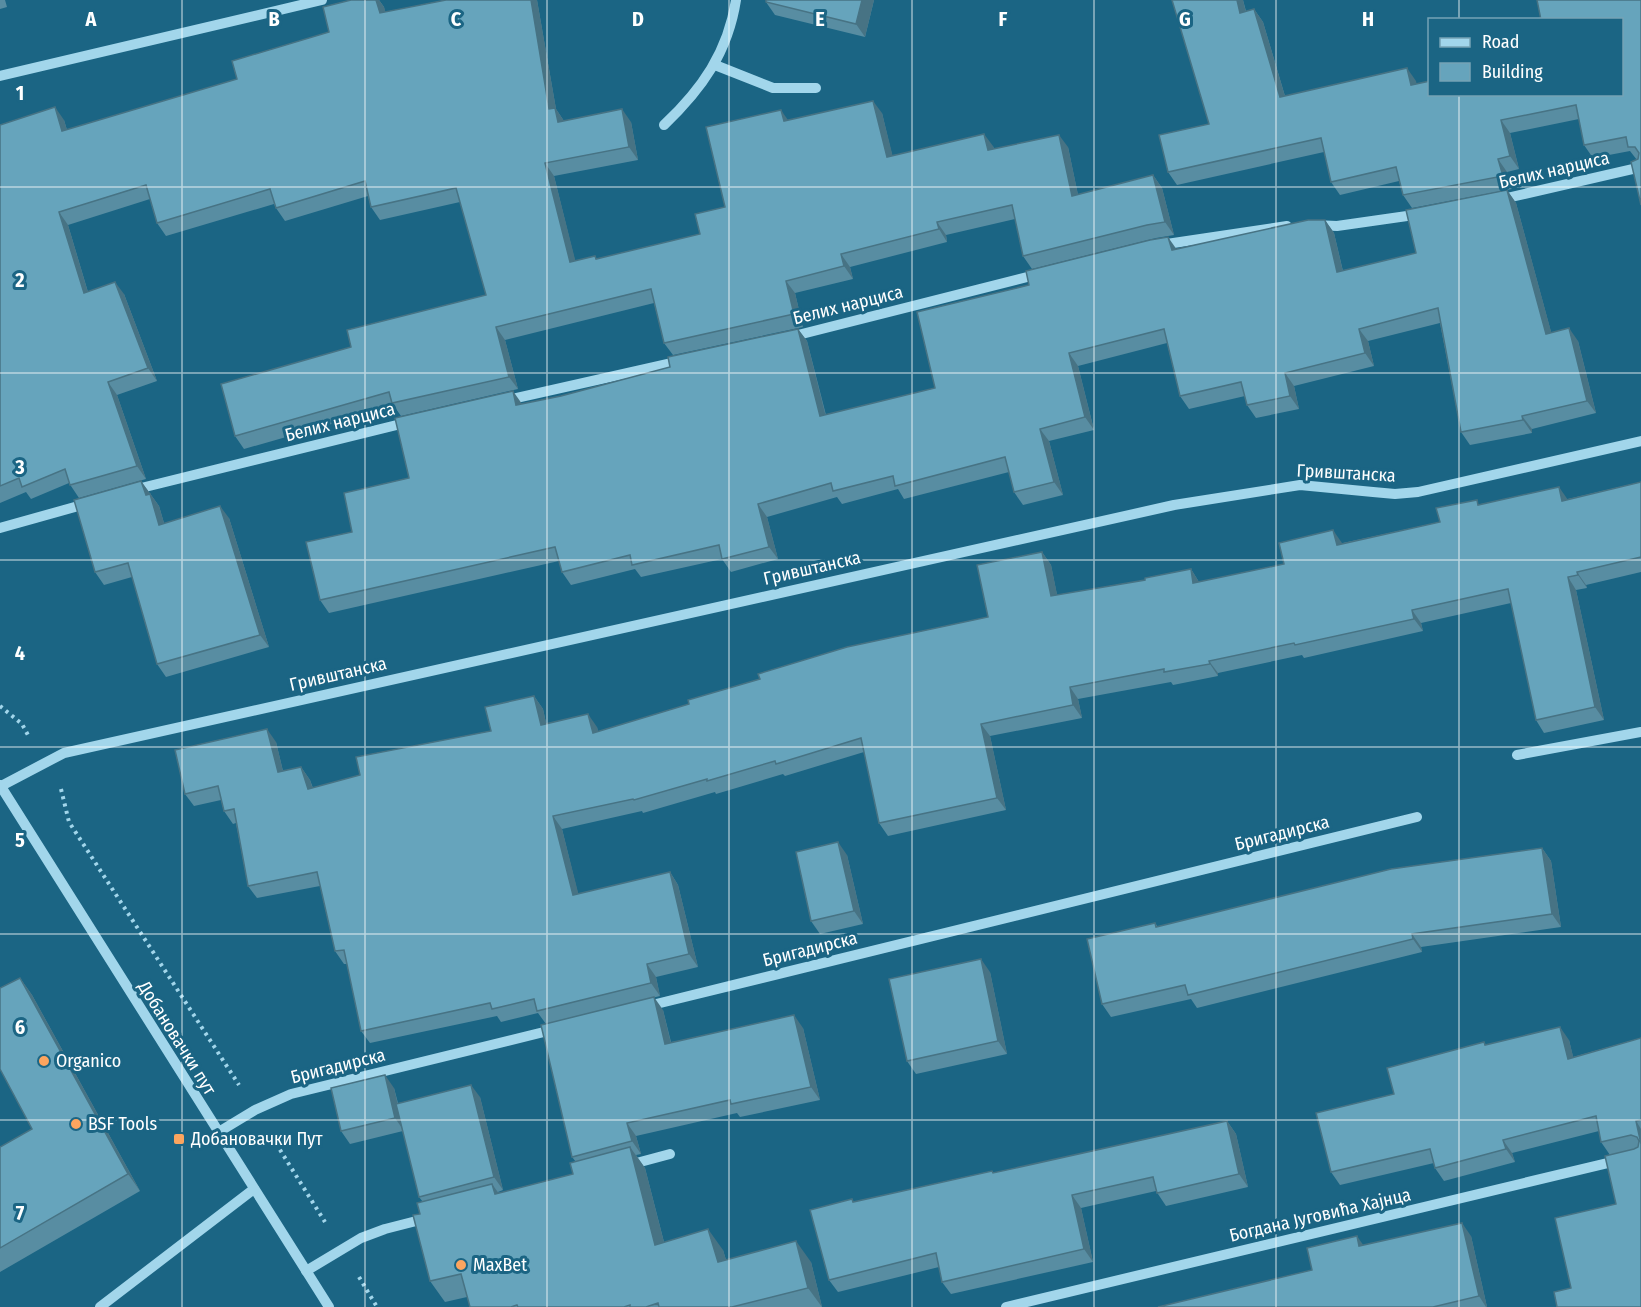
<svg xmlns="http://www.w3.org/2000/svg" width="1641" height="1307" font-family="'Fira Sans Condensed',sans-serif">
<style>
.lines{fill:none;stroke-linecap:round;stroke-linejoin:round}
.path{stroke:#a2d6eb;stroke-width:4;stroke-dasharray:3 4.5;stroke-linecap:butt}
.minor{stroke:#a2d6eb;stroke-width:10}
.wall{fill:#588da2}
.shaded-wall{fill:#477384}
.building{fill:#66a4bc;stroke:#477384;stroke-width:1.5}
.grid{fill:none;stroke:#fff;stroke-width:1.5;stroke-opacity:0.55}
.poi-dot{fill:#fca55f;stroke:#1b6584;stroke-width:2}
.labels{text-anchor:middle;stroke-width:6;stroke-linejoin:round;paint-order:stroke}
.street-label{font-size:18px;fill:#fff;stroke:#1b6584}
.poi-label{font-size:18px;fill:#fff;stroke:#1b6584;text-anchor:start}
.grid-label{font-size:20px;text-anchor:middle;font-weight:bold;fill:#fff;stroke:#1b6584;stroke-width:6;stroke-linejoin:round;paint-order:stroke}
</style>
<rect width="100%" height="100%" fill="#1b6584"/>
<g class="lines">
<g class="path">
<path d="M0 706 22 724 29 737"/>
<path d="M61 789 69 822 239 1085"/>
<path d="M272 1137 325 1222"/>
<path d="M359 1277 377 1307"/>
</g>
<g class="minor">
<path d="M715 65 773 88H816"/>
<path d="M0 76 322 0"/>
<path d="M664 125C702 89 728 52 736 0"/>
<path d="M1498 200 1641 167"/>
<path d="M1314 225 1337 226 1421 214"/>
<path d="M1160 245 1287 226"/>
<path d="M790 337 1039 274"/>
<path d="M503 401 681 361"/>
<path d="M133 490 409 422"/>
<path d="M0 528 89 503"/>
<path d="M1517 755 1641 732"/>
<path d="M0 785 329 1307"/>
<path d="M1 786 64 753 1174 505 1300 485 1373 492 1395 494 1418 492 1641 441"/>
<path d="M644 1007 1417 817"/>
<path d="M217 1133 255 1110 291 1094 556 1029"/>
<path d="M629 1165 670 1154"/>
<path d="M306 1271 361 1238 385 1229 428 1218"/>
<path d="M100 1307 254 1189"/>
<path d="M1006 1307 1641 1155"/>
</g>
</g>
<g class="wall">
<path d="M0 0H5L7 7 0 9Z"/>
<path d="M351 0H379L384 7 385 12 446 0H537L556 109 564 121 631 122 638 160 554 176 575 261 597 259 700 234 725 207 789 120 882 113 892 155 993 146 994 149 1068 147 1078 195 1153 175 1162 188 1174 235 1156 238 1032 269 1023 256 1015 219 946 235 947 242 850 267 853 279 795 293 803 327 673 355 664 343 654 303 505 340 518 389 401 416 394 406 244 449 235 436 351 347 486 295 460 202 380 220 371 207 368 196 285 221 276 208 274 204 166 236 157 223 150 199 68 225 88 292 124 294 157 381 117 395 146 479 79 498 69 483 31 499 26 492 0 503V125L64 120 67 130 237 79 329 32Z"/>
<path d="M874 0 865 37 775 15 766 2Z"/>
<path d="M1243 0 1246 11 1254 9 1263 22 1285 96 1416 81V84L1622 94 1641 0V205L1637 160 1630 151 1593 158 1584 145 1579 119 1510 133 1519 169 1507 172 1512 189 1412 208 1403 195 1399 181 1340 195 1331 182 1324 152 1177 185 1168 172 1209 124Z"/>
<path d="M1507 190 1516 203 1551 332 1578 341 1596 413 1532 429V433L1470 445 1461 432 1440 323 1368 341 1374 366 1294 386 1299 409 1256 418 1247 405 1245 396 1189 409 1180 396 1167 343 1078 366 1094 430 1049 441 1063 495 1023 505 1014 492 1009 472 904 499 898 489 842 504 837 497 767 517 778 559 731 572 722 559 641 577 635 569 571 585 562 572 559 561 329 613 320 600 352 532 409 478 522 404 561 396 670 367 798 329 807 341 826 415 935 388 1177 249 1325 220 1334 233 1343 271 1416 253Z"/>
<path d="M141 481 159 506 164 523 229 518 269 647 166 677 157 664 132 577 104 585 95 572Z"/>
<path d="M1641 482V572L1586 585 1587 588 1576 590 1604 720 1544 733 1536 720 1511 603 1421 623 1423 631 1304 658 1302 655 1218 673V676L1173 685 1171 682 1078 699 1082 718 990 736 1006 810 888 836 879 823 864 752 785 776 783 774 716 794 715 792 643 813 642 811 562 829 578 894 670 872 678 885 698 967 656 977 660 996 546 1024 538 1013 501 1022 497 1016 370 1043 361 1031 347 964H344L335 951 320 886 257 898 248 886 236 823 233 824 224 811 221 800 194 806 185 794 276 742 283 771 301 767 310 780 313 788 360 775 491 731 534 696 543 709 546 723 597 727 598 732 988 617 1042 552 1051 565 1057 595 1145 580 1191 569 1199 582 1284 564 1342 543H1343L1440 522 1480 504 1568 499Z"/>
<path d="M1542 848 1551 861 1561 927 1421 947 1422 952 1197 1008 1191 999 1111 1017 1102 1004 1155 923 1158 927Z"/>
<path d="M847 855 863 924 820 934 811 921Z"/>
<path d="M990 972 1007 1054 916 1074 907 1061Z"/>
<path d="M20 978 32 995 140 1191 0 1272V1147L32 1129Z"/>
<path d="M663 1010 671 1042 803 1028 820 1100 740 1117 737 1113 636 1136 641 1154 636 1155 645 1168 664 1242 723 1250 726 1260 811 1262 822 1307H470L467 1297 445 1302 430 1281 420 1214 423 1202 419 1197 403 1131 350 1144 341 1131 394 1088 398 1103 480 1097 503 1190 498 1192 499 1193 573 1174 576 1162 572 1157Z"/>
<path d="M1641 1038V1307L1571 1288 1616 1204 1610 1155 1601 1142 1599 1131 1512 1153 1515 1162 1444 1181 1435 1168 1434 1163 1340 1185 1331 1172 1394 1094 1484 1042 1486 1045 1569 1040 1573 1057Z"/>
<path d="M1227 1121 1236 1134 1248 1187 1166 1206 1156 1191 1081 1208 1093 1262 951 1294 942 1282 939 1267 838 1292 829 1280 852 1199 854 1202 992 1171 994 1173Z"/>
<path d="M1471 1236 1487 1307H1158L1312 1270 1363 1245Z"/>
</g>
<g class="shaded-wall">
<path d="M376 0H379L384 7 389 25 380 13Z"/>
<path d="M531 0H537L556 109 564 121 567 135 549 109Z"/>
<path d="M862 0H874L865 37 856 24Z"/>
<path d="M1237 0H1243L1249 26 1240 13Z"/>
<path d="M1254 9 1263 22 1289 110 1280 97Z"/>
<path d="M1407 68 1416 81 1420 98 1411 85Z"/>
<path d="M873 101 882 113 896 169 887 157Z"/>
<path d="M55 107 64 120 71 144 62 131Z"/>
<path d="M622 109 631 122 638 160 629 147Z"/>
<path d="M781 110 790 123 784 121Z"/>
<path d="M1501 120 1510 133 1519 169 1510 156Z"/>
<path d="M984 134 993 146 997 163 988 150Z"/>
<path d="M1059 135 1068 147 1081 209 1072 196Z"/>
<path d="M1498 159 1507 172 1512 189 1503 176Z"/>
<path d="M545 163 554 176 579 275 570 262Z"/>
<path d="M1153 175 1162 188 1174 235 1165 222Z"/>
<path d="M1507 190 1516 203 1555 346 1546 334Z"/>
<path d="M59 212 68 225 92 306 84 293Z"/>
<path d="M1325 220 1334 233 1346 285 1337 272Z"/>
<path d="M937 222 946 235 947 242 939 229Z"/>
<path d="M1168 237 1177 250H1172Z"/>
<path d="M841 254 850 267 853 279 844 266Z"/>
<path d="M786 281 795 293 803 327 794 314Z"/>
<path d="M115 282 124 294 157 381 148 368Z"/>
<path d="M496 327 505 340 518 389 509 377Z"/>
<path d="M1569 328 1578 341 1596 413 1587 401Z"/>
<path d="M798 329 807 341 829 429 820 416Z"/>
<path d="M1359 329 1368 341 1374 366 1365 353Z"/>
<path d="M1069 353 1078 366 1094 430 1085 417Z"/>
<path d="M1285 373 1294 386 1299 409 1290 396Z"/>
<path d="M108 382 117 395 146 479 137 466Z"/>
<path d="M513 391 522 404 516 405Z"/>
<path d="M1522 416 1532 429V433L1523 420Z"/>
<path d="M1040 429 1049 441 1063 495 1054 482Z"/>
<path d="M141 481 159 506 168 537 159 525 146 495Z"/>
<path d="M1559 487 1568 500 1562 501Z"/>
<path d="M758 504 767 517 778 559 769 547Z"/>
<path d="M220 506 229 518 269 647 260 635Z"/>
<path d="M1333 530 1342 543 1346 557 1337 545Z"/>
<path d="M1042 552 1051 565 1060 609 1051 596Z"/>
<path d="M1191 569 1199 582 1193 583Z"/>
<path d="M1577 572 1586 585 1587 588 1578 575Z"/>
<path d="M1568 577 1576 590 1604 720 1595 707Z"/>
<path d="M1412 610 1421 623 1423 631 1414 619Z"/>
<path d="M1209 661 1218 673V676L1210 664Z"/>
<path d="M1070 687 1078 699 1082 718 1073 705Z"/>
<path d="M534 696 543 709 549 737 541 725Z"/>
<path d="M588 714 597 727 602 746 593 733Z"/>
<path d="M981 724 990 736 1006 810 997 798Z"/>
<path d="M267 729 276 742 286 784 278 772Z"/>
<path d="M301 767 310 780 317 802 308 789Z"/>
<path d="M553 816 562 829 582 908 573 895Z"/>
<path d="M838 842 847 855 863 924 854 911Z"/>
<path d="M1542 848 1551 861 1561 927 1552 914Z"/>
<path d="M670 872 678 885 698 967 689 954Z"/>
<path d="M1412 934 1421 947 1422 952 1413 939Z"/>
<path d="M981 959 990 972 1007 1054 998 1041Z"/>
<path d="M647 964 656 977 660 996 651 983Z"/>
<path d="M20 978 32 995 140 1191 128 1174Z"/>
<path d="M654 997 663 1010 674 1056 665 1044Z"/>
<path d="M794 1015 803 1028 820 1100 811 1087Z"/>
<path d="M1560 1027 1569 1040 1577 1072 1568 1059Z"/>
<path d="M385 1075 394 1088 404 1131 395 1118Z"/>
<path d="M471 1085 480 1097 503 1190 494 1177Z"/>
<path d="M1227 1121 1236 1134 1248 1187 1239 1174Z"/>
<path d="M1636 1121 1641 1129V1144Z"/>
<path d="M627 1123 636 1136 641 1154 632 1141Z"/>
<path d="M1503 1140 1512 1153 1515 1162 1506 1149Z"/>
<path d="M630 1147 645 1168 670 1266 655 1245Z"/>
<path d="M492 1184 507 1205 495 1194Z"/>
<path d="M1072 1195 1081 1208 1093 1262 1084 1249Z"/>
<path d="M1462 1223 1471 1236 1487 1307H1486L1479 1296Z"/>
<path d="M708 1229 723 1250 733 1283 718 1262Z"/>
<path d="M1357 1236 1366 1249 1359 1246Z"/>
<path d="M796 1241 811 1262 822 1307 808 1288Z"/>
</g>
<g class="building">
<path d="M351 0H376L380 13 446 0H531L549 109 555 108 558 122 622 109 629 147 545 163 570 262 595 256 596 259 700 234 695 214 725 207 706 127 781 110 784 121 873 101 887 157 984 134 988 150 1059 135 1072 196 1153 175 1165 222 1147 225 1023 256 1012 205 937 222 939 229 841 254 844 266 786 281 794 314 664 343 651 289 496 327 509 377 392 403 389 392 235 436 221 384 351 347 347 330 486 295 456 188 371 207 365 181 276 208 270 189 157 223 146 185 59 212 84 293 115 282 148 368 108 382 137 466 70 485 65 469 22 487 19 478 0 486V125L55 107 62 131 237 79 232 61 329 32 323 7Z"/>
<path d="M766 0H862L856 24 766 2Z"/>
<path d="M1172 0H1237L1240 13 1254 9 1280 97 1407 68 1411 85 1430 81V94H1622V20H1541L1537 0H1641V205L1631 162 1638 159 1639 153 1635 147H1628L1626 137 1584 145 1576 105 1501 120 1510 156 1498 159 1503 176 1403 195 1396 167 1331 182 1321 138 1168 172 1159 135 1209 124Z"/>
<path d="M1507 190 1546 334 1569 328 1587 401 1522 416 1523 420 1461 432 1438 308 1359 329 1365 353 1285 373 1290 396 1247 405 1241 382 1180 396 1164 329 1069 353 1085 417 1040 429 1054 482 1014 492 1005 457 895 486 893 476 833 491 831 483 758 504 769 547 722 559 719 545 632 565 630 555 562 572 555 547 320 600 306 542 352 532 344 493 409 478 395 418 513 391 516 405 561 396 670 367 668 357 798 329 820 416 935 388 917 312 1029 285 1026 271 1150 240 1168 237 1172 250 1308 220H1325L1337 272 1416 253 1406 210Z"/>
<path d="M141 481 146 495 150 494 159 525 220 506 260 635 157 664 128 563 95 572 74 500Z"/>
<path d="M1641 482V557L1577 572 1578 575 1568 577 1595 707 1536 720 1508 589 1412 610 1414 619 1295 645 1294 643 1209 661 1210 664 1164 672V669L1070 687 1073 705 981 724 997 798 879 823 861 738 776 764 775 761 707 781V779L634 800 633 799 553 816 573 895 670 872 689 954 647 964 651 983 537 1011 534 999 492 1009 490 1003 361 1031 344 950 335 951 317 872 248 886 234 809 224 811 218 786 185 794 175 750 267 729 278 772 301 767 308 789 360 775 356 757 491 731 485 707 534 696 541 725 588 714 593 733 689 704 688 700 760 679 758 674 847 647 988 617 977 565 1042 552 1051 596 1145 580V578L1191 569 1193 583 1284 564 1279 543 1333 530 1337 545 1440 522 1436 508 1477 500 1478 505 1559 487 1562 501Z"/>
<path d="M838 842 854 911 811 921 796 852Z"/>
<path d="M1542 848 1552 914 1412 934 1413 939 1188 995 1185 985 1102 1004 1087 939 1155 923 1156 927 1391 869Z"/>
<path d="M981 959 998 1041 907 1061 889 979Z"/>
<path d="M20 978 128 1174 0 1248V1147L32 1129 0 1069V988Z"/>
<path d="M654 997 665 1044 794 1015 811 1087 731 1104 730 1100 627 1123 632 1141 572 1157 541 1025Z"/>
<path d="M1560 1027 1568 1059 1641 1038V1120L1636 1121 1641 1144V1307H1557L1554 1292 1571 1288 1555 1218 1616 1204 1605 1156 1634 1149 1638 1147 1639 1141 1637 1137 1631 1135 1601 1142 1596 1116 1503 1140 1506 1149 1435 1168 1430 1149 1331 1172 1316 1113 1394 1094 1387 1068 1484 1042 1485 1045Z"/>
<path d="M385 1075 395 1118 341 1131 331 1088Z"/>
<path d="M471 1085 494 1177 419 1197 396 1104Z"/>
<path d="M1227 1121 1239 1174 1157 1193 1153 1177 1072 1195 1084 1249 942 1282 936 1253 829 1280 810 1210 852 1199 853 1202 992 1171 993 1173Z"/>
<path d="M630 1147 655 1245 708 1229 718 1262 796 1241 808 1288 732 1307H659L658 1303 646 1307H630V1305L624 1307H518L517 1305 511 1307H470L461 1274 430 1281 413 1215 420 1214 417 1203 492 1184 495 1194 573 1174 570 1163Z"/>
<path d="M1462 1223 1479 1296 1433 1307H1158L1312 1270 1307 1248 1357 1236 1359 1246Z"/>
</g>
<path class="grid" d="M182 0V1307M365 0V1307M547 0V1307M729 0V1307M912 0V1307M1094 0V1307M1276 0V1307M1459 0V20M1459 94V1307M0 187H1641M0 373H1641M0 560H1641M0 747H1641M0 934H1641M0 1120H1641"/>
<g class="poi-dot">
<circle cx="44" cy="1061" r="6"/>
<circle cx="76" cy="1124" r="6"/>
<rect x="173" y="1133" width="12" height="12" rx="3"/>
<circle cx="461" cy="1265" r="6"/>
</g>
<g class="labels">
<g class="street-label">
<text transform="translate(1554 170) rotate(-13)" y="6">Белих нарциса</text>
<text transform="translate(848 305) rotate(-14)" y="6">Белих нарциса</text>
<text transform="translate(340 422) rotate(-14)" y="6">Белих нарциса</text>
<text transform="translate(1346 473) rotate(3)" y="6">Гривштанска</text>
<text transform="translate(812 568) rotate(-13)" y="6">Гривштанска</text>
<text transform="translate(338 674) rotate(-13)" y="6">Гривштанска</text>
<text transform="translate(1282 833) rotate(-14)" y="6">Бригадирска</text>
<text transform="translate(810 949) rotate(-14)" y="6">Бригадирска</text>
<text transform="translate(177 1038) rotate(58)" y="6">Добановачки пут</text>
<text transform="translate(338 1066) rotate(-14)" y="6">Бригадирска</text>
<text transform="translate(1320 1215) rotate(-13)" y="6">Богдана Југовића Хајнца</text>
</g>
<g class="poi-label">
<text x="56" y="1067">Organico</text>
<text x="88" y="1130">BSF Tools</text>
<text x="191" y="1145">Добановачки Пут</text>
<text x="473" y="1271">MaxBet</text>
</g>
</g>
<g class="grid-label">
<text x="91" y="26">A</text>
<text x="274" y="26">B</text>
<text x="456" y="26">C</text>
<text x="638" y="26">D</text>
<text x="820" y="26">E</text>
<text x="1003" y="26">F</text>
<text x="1185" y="26">G</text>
<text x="1368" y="26">H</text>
<text x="20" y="100">1</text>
<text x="20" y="287">2</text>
<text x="20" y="474">3</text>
<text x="20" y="660">4</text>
<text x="20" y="847">5</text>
<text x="20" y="1034">6</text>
<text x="20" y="1220">7</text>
</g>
<rect x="1428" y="18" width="195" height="78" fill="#1b6584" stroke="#76a3b5" stroke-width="1.5"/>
<rect x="1440" y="38" width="30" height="9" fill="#a2d6eb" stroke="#76a3b5" stroke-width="1.5"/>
<text x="1482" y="48" font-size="18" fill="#ffffff">Road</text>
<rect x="1440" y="63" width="30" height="18" fill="#66a4bc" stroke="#76a3b5" stroke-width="1.5"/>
<text x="1482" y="78" font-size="18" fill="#ffffff">Building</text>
</svg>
